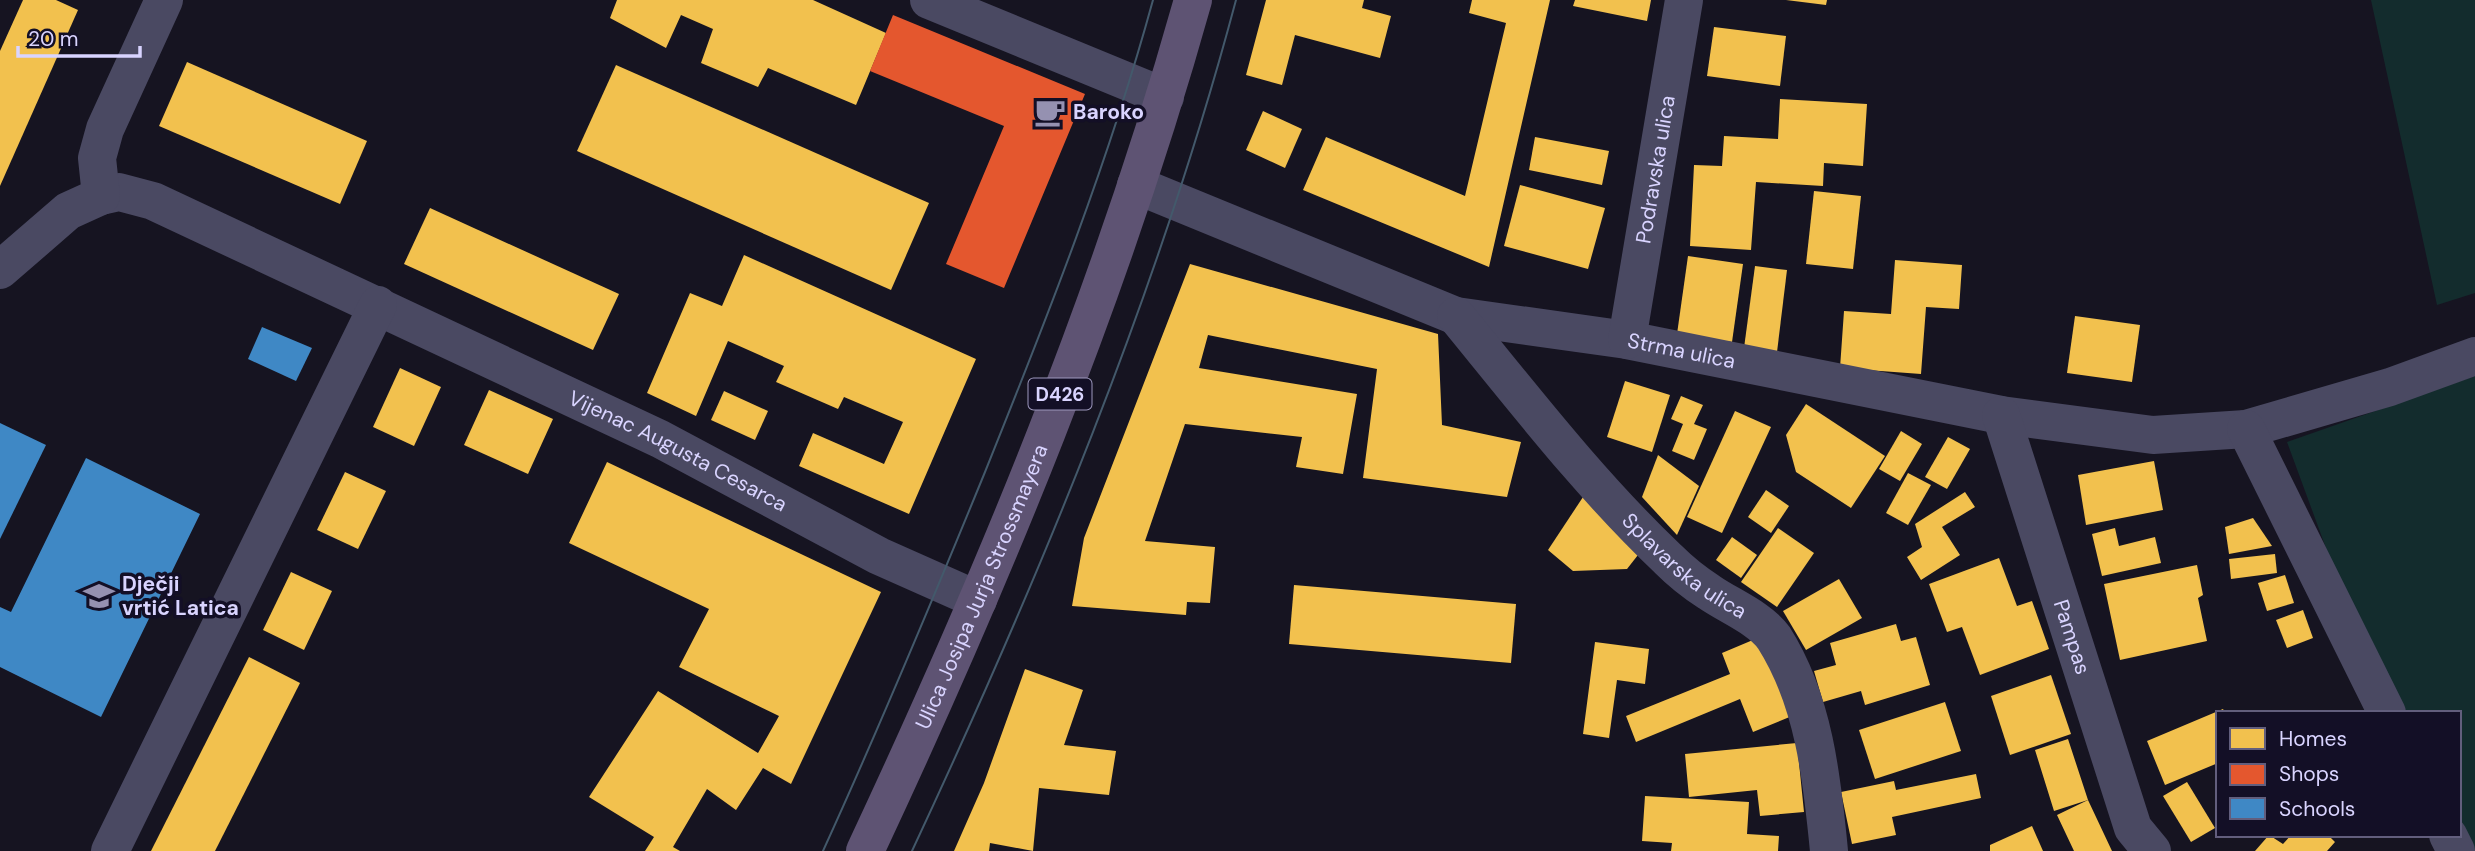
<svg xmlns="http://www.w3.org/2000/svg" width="2475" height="851" font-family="'DM Sans',sans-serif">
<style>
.green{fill:#132c2d}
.homes{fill:#f2c14e}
.shops{fill:#e4572e}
.schools{fill:#3f88c5}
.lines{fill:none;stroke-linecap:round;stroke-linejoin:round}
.minor{stroke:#4a4962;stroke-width:38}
.major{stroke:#5e5373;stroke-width:38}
.tram{stroke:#43596b;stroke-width:2}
.labels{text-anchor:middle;stroke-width:7;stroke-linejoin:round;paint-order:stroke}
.shield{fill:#130f26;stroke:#9e99be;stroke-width:2}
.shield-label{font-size:19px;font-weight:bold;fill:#d9d4ff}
.poi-label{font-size:21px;font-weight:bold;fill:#d9d4ff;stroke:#130f26;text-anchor:start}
.street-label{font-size:21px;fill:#d9d4ff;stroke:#130f26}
</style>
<rect width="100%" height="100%" fill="#161421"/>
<g class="green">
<path d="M2371 0H2475V293L2437 305Z"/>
<path d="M2475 376V851H2470L2459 830V713H2400L2333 567 2287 442Z"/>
</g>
<g class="homes">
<path d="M23 0H56L78 10 0 186V51Z"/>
<path d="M617 0H813L886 33 856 105 768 68 758 87 701 63 713 29 681 15 666 48 610 18Z"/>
<path d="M1266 0H1364L1362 8 1391 16 1380 58 1295 35 1282 85 1246 75Z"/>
<path d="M1472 0H1550L1489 267 1303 190 1326 137 1465 196 1506 23 1469 13Z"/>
<path d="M1575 0H1651L1647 21 1573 6Z"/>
<path d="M1786 0H1827L1826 5Z"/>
<path d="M1714 27 1786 36 1780 86 1707 76Z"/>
<path d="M187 62 367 141 340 204 159 126Z"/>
<path d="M616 65 929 203 891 290 577 151Z"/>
<path d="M1780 99 1867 104 1863 166 1824 163 1823 186 1756 182 1751 250 1690 246 1694 165 1722 166 1724 136 1778 139Z"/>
<path d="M1263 111 1302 129 1285 168 1246 150Z"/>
<path d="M1535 137 1609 151 1602 185 1529 170Z"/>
<path d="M1520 185 1605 208 1588 269 1504 246Z"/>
<path d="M1814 191 1861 196 1853 269 1806 264Z"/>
<path d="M430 208 619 294 593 350 404 264Z"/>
<path d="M744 255 976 359 909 514 799 466 813 433 884 464 903 422 844 397 838 409 776 382 784 366 728 341 696 416 647 393 690 293 722 306Z"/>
<path d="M1688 256 1743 264 1732 342 1677 334Z"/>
<path d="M1895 260 1962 265 1959 309 1926 307 1921 374 1840 368 1844 311 1891 314Z"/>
<path d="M1190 264 1438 334 1442 425 1521 442 1507 497 1363 478 1377 369 1208 335 1199 368 1357 394 1343 474 1296 467 1302 437 1185 424 1145 541 1215 547 1210 603 1187 602 1186 615 1072 606 1084 538Z"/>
<path d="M1755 266 1787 270 1777 352 1744 348Z"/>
<path d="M2075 316 2140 325 2132 382 2067 373Z"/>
<path d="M400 368 441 387 414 446 373 427Z"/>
<path d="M1625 381 1670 395 1652 452 1607 437Z"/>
<path d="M489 390 553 419 528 474 464 445Z"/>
<path d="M724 391 768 411 755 440 711 420Z"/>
<path d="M1681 396 1703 405 1694 424 1707 429 1694 460 1672 451 1683 424 1671 419Z"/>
<path d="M1806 404 1885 456 1851 508 1796 472 1786 435Z"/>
<path d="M1735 411 1771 427 1722 533 1687 517Z"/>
<path d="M1901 431 1922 444 1900 481 1879 469Z"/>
<path d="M1948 437 1970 449 1947 489 1925 477Z"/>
<path d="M1658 455 1699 486 1677 535 1642 497Z"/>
<path d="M2154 461 2163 510 2086 525 2078 475Z"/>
<path d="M607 462 881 592 791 784 763 768 736 810 707 789 673 847 680 851H645L654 837 589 797 658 691 758 753 779 716 679 667 709 609 569 543Z"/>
<path d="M345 472 386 491 358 549 317 530Z"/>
<path d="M1908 473 1931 485 1908 525 1886 513Z"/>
<path d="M1766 490 1789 506 1771 533 1748 517Z"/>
<path d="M1965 492 1975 507 1942 527 1960 555 1921 580 1907 557 1922 547 1915 524Z"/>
<path d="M1585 494 1645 546 1627 569 1573 571 1548 550Z"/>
<path d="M2253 518 2272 546 2229 554 2225 527Z"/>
<path d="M1778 528 1814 553 1777 607 1741 582Z"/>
<path d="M2115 528 2119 546 2155 537 2161 563 2102 576 2092 534Z"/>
<path d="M1732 537 1757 555 1741 578 1716 560Z"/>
<path d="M2275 554 2277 573 2231 579 2229 559Z"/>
<path d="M1999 558 2017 606 2032 601 2049 649 1980 675 1962 627 1947 632 1929 584Z"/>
<path d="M2197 565 2203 595 2198 598 2207 641 2120 660 2104 584Z"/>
<path d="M291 572 332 591 304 650 263 630Z"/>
<path d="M2285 575 2294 603 2267 611 2258 583Z"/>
<path d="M1839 579 1862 618 1806 650 1783 611Z"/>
<path d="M1294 585 1516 604 1511 663 1289 644Z"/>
<path d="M2303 610 2313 638 2287 648 2276 620Z"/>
<path d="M1896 624 1901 641 1916 637 1930 685 1865 705 1861 691 1823 702 1814 671 1836 665 1830 643Z"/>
<path d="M1760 637 1792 716 1753 732 1740 699 1636 742 1626 716 1730 674 1722 653Z"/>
<path d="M1595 642 1649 649 1645 684 1617 680 1609 738 1583 734Z"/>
<path d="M249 657 300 683 215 851H151Z"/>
<path d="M1025 669 1083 690 1064 745 1116 751 1109 795 1039 788 1033 851 990 843 989 851H954L984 783Z"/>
<path d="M2051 675 2071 734 2010 755 1991 696Z"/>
<path d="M1945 702 1961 751 1875 779 1859 730Z"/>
<path d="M2223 709 2225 713H2218V763L2165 785 2147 741Z"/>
<path d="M2068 739 2088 800 2112 851H2074L2057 815 2088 800 2054 811 2035 750Z"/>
<path d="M1797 743 1804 812 1760 816 1757 790 1689 797 1685 754Z"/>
<path d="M1976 774 1981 798 1892 817 1896 835 1852 844 1841 792 1894 781 1896 790Z"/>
<path d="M2187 782 2215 828 2191 842 2163 796Z"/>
<path d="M1645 796 1749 802 1747 834 1779 836 1778 851H1671L1672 843 1642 841Z"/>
<path d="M2032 826 2043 851H1990V845Z"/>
<path d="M2269 835 2283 844 2291 835H2328L2335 842 2327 851H2255Z"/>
</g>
<path class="shops" d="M893 15 1085 94 1004 288 946 264 1004 126 870 71Z"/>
<g class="schools">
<path d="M262 327 312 348 296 381 248 359Z"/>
<path d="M0 423 46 445 0 539Z"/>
<path d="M86 458 200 514 101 717 0 667V607L11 612Z"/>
</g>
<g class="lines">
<g class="minor">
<path d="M929 0 1165 97"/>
<path id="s1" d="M1136 185 1456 316 1627 340 2001 415 2153 435 2246 429 2390 387 2475 356"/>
<path id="s2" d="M101 196 119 192 153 201 660 439 879 556 978 600"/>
<path d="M0 270 68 211 101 196 97 158 105 129 164 0"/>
<path id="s3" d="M1456 316C1524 399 1590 485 1668 559 1680 571 1695 583 1709 592 1729 606 1760 618 1774 638 1814 701 1822 778 1829 851"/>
<path id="s4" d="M1627 340 1684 0"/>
<path id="s5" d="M2001 415 2133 828 2152 851"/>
<path d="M2246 429 2387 713"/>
<path d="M2448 835 2456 851"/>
<path d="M110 851 378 305"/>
</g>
<path class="major" id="s6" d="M865 851C994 576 1111 293 1193 0"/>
<g class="tram">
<path d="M823 851C880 726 933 599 985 472 1047 318 1109 161 1153 0"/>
<path d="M912 851C1040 577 1158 293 1236 0"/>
</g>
</g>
<defs>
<g id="cafe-bare" transform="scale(2.415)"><path d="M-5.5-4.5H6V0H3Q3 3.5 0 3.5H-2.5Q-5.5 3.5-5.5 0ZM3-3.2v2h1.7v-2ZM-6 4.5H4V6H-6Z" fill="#9591b1" stroke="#130f26" stroke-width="2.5" paint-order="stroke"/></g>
<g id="school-bare" transform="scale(2.415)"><path d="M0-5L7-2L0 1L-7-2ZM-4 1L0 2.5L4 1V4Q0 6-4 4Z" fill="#9591b1" stroke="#130f26" stroke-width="2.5" paint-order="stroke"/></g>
</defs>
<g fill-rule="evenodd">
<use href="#cafe-bare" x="1050" y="112"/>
<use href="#school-bare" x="99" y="596"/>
</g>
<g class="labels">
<rect class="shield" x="1028.5" y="378.5" width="63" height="31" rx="5"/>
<g class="shield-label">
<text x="1060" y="401">D426</text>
</g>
<g class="poi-label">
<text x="1073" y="119">Baroko</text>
<text x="122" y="591">Dječji<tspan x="122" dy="24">vrtić Latica</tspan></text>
</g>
<g class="street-label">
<text dy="7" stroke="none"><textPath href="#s4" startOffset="173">Podravska ulica</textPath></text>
<text dy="7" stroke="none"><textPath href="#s1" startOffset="574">Strma ulica</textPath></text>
<text dy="7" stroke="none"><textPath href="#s2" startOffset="635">Vijenac Augusta Cesarca</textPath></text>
<text dy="7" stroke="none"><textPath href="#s3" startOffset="340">Splavarska ulica</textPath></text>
<text dy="7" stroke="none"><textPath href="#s6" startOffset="289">Ulica Josipa Jurja Strossmayera</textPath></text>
<text dy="7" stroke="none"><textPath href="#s5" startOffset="233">Pampas</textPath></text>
</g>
</g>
<rect x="2216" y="711" width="245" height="126" fill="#130f26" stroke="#625e7d" stroke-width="2"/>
<rect x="2230" y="728" width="35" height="21" fill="#f2c14e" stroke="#625e7d" stroke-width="2"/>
<text x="2279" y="746" font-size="21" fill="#d9d4ff">Homes</text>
<rect x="2230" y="764" width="35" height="21" fill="#e4572e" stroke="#625e7d" stroke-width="2"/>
<text x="2279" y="781" font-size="21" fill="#d9d4ff">Shops</text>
<rect x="2230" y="798" width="35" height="21" fill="#3f88c5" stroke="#625e7d" stroke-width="2"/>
<text x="2279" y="816" font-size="21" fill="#d9d4ff">Schools</text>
<path d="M18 46v10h122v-10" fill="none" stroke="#d9d4ff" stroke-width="3.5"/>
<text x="28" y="46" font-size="21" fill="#d9d4ff" stroke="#130f26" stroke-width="5" paint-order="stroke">20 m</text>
</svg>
